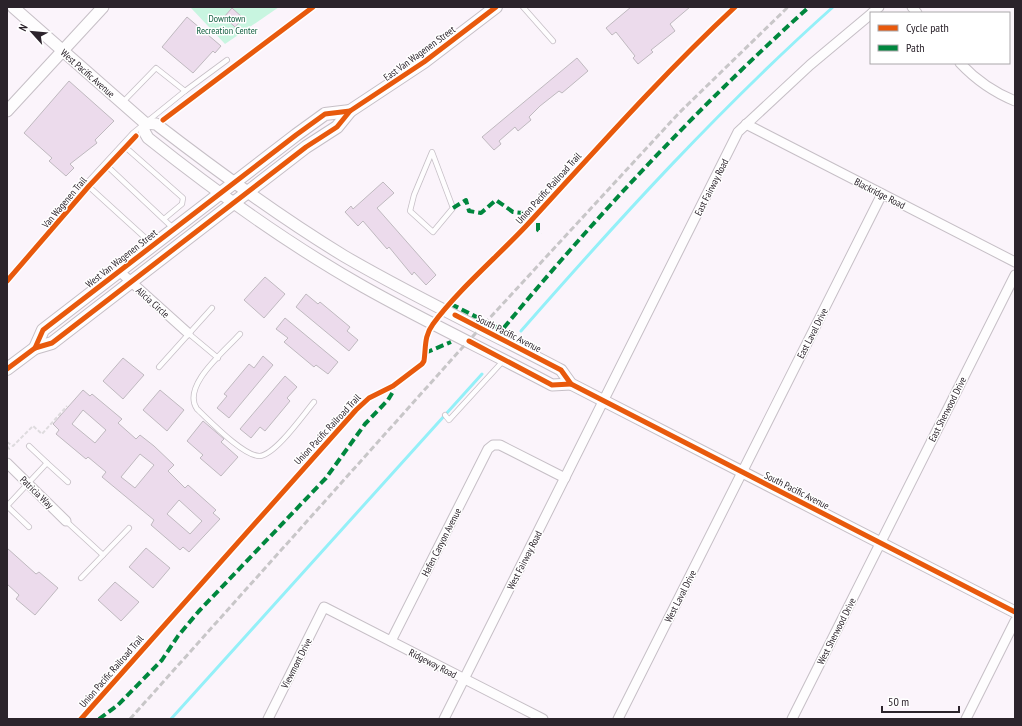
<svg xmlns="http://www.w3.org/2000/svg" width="1022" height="726" font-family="'PT Sans Narrow',sans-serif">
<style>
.green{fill:#c8f5e0}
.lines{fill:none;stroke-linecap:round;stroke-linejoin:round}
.stream{stroke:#94f0f8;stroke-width:3}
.building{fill:#ecdbec;stroke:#bfb9bf;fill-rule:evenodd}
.service-casing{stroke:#c6bfc6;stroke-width:6}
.minor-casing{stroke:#c6bfc6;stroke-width:11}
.tertiary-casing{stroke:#c6bfc6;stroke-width:13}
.secondary-casing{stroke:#c6bfc6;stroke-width:14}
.path{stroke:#dedbde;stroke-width:2;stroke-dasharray:4 2;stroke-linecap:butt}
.service{stroke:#fefdfe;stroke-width:4.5}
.minor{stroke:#fefdfe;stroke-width:9}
.tertiary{stroke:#fefdfe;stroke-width:11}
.secondary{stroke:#fefdfe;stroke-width:12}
.rail{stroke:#c8c6c8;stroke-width:3;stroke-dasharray:6 3;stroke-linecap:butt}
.quiet{stroke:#00873e;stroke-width:4;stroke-dasharray:8 4;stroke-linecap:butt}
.cycleway-casing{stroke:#fff;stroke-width:8}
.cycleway{stroke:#e8590c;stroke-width:5}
.labels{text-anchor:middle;stroke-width:3;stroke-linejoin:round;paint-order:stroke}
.park-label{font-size:10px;fill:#176345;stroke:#fff}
.street-label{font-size:10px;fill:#2b232b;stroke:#fff}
</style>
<rect width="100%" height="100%" fill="#fbf4fb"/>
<path class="green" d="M192 7H279L225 44 191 8Z"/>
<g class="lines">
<g class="stream">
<path d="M521 331C620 218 721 107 833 7"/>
<path d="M171 719 482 374"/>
</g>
</g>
<g class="building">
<path d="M631 7H690L670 24 675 31 651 50 653 52 638 64 633 58 635 56 616 32 612 35 606 28Z"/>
<path d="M232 8 243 18 235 27 224 17Z"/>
<path d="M187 17 221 46 215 53 213 51 193 73 162 47Z"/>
<path d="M577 58 588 71 562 93 559 91 540 106 529 117 531 120 518 131 515 127 499 141 501 144 494 150 482 137Z"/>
<path d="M69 81 114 121 95 140 97 143 70 164 74 168 66 176 49 161 52 158 24 133Z"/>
<path d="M383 182 394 193 377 208 436 275 426 285 414 272 412 275 389 247 387 249 363 221 358 226 345 212 351 206 353 209Z"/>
<path d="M265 277 285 294 264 318 244 300Z"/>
<path d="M306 294 318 304 320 302 350 327 347 331 358 340 349 351 296 307Z"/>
<path d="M285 318 338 362 328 374 316 365 314 367 284 342 288 338 276 329Z"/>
<path d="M263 356 273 365 229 418 217 408 227 396 224 394 249 364 254 368Z"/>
<path d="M123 358 144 375 123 399 103 381Z"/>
<path d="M285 376 297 387 287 398 290 401 265 431 260 427 251 438 240 429Z"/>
<path d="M83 390 90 396 92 394 122 419 118 423 136 439 140 435 154 446 174 465 168 471 185 488 188 485 216 510 213 513 220 519 189 552 183 547 180 550 151 525 154 520 102 477 106 472 88 457 86 459 56 434 59 430 53 424ZM83 410 106 430 95 443 72 424ZM140 454 154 465 135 488 121 477ZM179 500 202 521 190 534 167 514Z"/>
<path d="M160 390 184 410 167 431 143 410Z"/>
<path d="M203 421 224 439 221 442 238 457 221 476 200 458 203 455 187 441Z"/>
<path d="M7 548 36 574 39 572 58 588 35 615 16 599 19 595 7 584Z"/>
<path d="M146 548 170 568 153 588 129 567Z"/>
<path d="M115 582 139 602 121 621 98 600Z"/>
</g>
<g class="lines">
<g class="service-casing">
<g id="service">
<path d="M523 7 553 41"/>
<path d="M122 103 156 68 185 91 227 60"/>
<path d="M123 145 183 198 182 204 164 219"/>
<path d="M432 152 453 208 433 232 410 211 414 195Z"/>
<path d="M105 164 174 229"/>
<path d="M152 244 86 184 133 133 185 91"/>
<path d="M188 333 218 358"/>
<path d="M240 334C225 351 181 386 197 409 209 420 244 457 260 456 276 454 303 415 314 402"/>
<path d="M159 367 212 308"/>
<path d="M445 415 449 420 503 361"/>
<path d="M47 463 68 482"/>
<path d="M7 506 47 463 29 446"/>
<path d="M7 506 29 527"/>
<path d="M66 521 103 555"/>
<path d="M81 578 129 528"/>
</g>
</g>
<g class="minor-casing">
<g id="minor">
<path d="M912 7 917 13"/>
<path d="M872 13 879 7"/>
<path d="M960 63C977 81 993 92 1015 101"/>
<path d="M746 124 1015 262"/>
<path d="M119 271 188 333"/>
<path d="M7 463 66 521"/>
<path d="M391 641 488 449 493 445H500L565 478"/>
<path d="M268 719 324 607 543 719"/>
<path d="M444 719 738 132 810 65 871 14"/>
<path d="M618 719 882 194"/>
<path d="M792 719 1015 275"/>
<path d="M966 719 1015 621"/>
</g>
</g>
<g class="tertiary-casing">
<g id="tertiary">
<path d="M13 7 145 123 156 124C217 171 278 216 344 256 414 297 489 332 561 370L571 384 1015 612"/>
<path d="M7 111 103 7"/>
<path d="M145 123 144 131 148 138C217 193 288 244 364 287 426 322 490 352 552 385L571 384"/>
</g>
</g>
<g class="secondary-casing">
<g id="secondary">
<path d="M35 348 43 330 296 135 325 114 350 111"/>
<path d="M7 369 35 348 52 343 306 147 337 127 350 111 424 62 496 7"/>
</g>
</g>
<g class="path">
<path d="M7 442 13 446 33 426 42 434 67 406"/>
<path d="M7 446 9 449 8 451"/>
</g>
<use href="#service" class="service"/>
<use href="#minor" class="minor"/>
<use href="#tertiary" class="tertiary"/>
<use href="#secondary" class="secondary"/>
<path class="rail" d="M130 719 462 348 679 113 788 7"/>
<g class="quiet">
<path d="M453 208 466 200 469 211 481 213 496 200 513 212 523 213 538 222V230L542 233"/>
<path d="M451 304 502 330C597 215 699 106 809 7"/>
<path d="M425 353 451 342"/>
<path d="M99 719 118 705 162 660 178 636 199 611 326 478 365 424 388 400 394 390 393 386"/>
</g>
<g class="cycleway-casing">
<g id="cycleway">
<path d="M163 120 313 7"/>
<path d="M7 281 89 186 136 136"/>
<path d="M455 315 561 370 571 384 1015 612"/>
<path d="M469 341 552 385 571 384"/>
<path d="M35 348 43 330 296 135 325 114 350 111"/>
<path d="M7 369 35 348 52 343 306 147 337 127 350 111 424 62 496 7"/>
<path d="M81 719 356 410 369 398 393 386 422 364 424 361C426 347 424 336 433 324 458 290 497 257 527 225 595 151 661 76 735 7"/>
</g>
</g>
<use href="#cycleway" class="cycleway"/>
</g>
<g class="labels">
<g class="park-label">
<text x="227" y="22">Downtown<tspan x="227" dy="12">Recreation Center</tspan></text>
</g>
<g class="street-label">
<text transform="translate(419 53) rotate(-36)" y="4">East Van Wagenen Street</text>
<text transform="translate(88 73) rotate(41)" y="4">West Pacific Avenue</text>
<text transform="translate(711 187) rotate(-63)" y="4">East Fairway Road</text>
<text transform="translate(548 188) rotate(-48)" y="4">Union Pacific Railroad Trail</text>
<text transform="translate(880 193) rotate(27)" y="4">Blackridge Road</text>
<text transform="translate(64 202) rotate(-50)" y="4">Van Wagenen Trail</text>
<text transform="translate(121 258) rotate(-38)" y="4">West Van Wagenen Street</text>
<text transform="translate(153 302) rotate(42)" y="4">Alicia Circle</text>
<text transform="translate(509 333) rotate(27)" y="4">South Pacific Avenue</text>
<text transform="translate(812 333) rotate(-63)" y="4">East Laval Drive</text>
<text transform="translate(947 409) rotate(-63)" y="4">East Sherwood Drive</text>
<text transform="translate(327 429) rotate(-47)" y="4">Union Pacific Railroad Trail</text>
<text transform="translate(797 490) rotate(27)" y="4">South Pacific Avenue</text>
<text transform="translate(37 492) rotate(44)" y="4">Patricia Way</text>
<text transform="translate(441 542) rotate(-63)" y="4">Hafen Canyon Avenue</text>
<text transform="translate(524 560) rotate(-63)" y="4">West Fairway Road</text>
<text transform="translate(680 596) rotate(-63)" y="4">West Laval Drive</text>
<text transform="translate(836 631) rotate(-63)" y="4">West Sherwood Drive</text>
<text transform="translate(296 663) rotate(-63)" y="4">Viewmont Drive</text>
<text transform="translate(433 663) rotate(27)" y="4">Ridgeway Road</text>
<text transform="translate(111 671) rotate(-49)" y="4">Union Pacific Railroad Trail</text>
</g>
</g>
<rect width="1022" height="726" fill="none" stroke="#2b232b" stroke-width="16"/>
<rect x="870" y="12" width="140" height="52" fill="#ffffff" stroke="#aaa7aa"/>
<rect x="878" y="25" width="20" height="6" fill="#e8590c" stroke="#aaa7aa"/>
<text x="906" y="32" font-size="12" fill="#2b232b">Cycle path</text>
<rect x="878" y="45" width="20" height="6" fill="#00873e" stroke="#aaa7aa"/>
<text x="906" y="52" font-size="12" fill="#2b232b">Path</text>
<g transform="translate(32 32) rotate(297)" stroke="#ffffff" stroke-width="3" paint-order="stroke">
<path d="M0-3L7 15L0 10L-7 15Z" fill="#2b232b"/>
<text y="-6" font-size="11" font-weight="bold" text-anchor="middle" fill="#2b232b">N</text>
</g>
<path d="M882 706v6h77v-6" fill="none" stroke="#2b232b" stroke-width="2"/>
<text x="888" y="706" font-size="12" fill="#2b232b" stroke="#ffffff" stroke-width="3" paint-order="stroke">50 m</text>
</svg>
